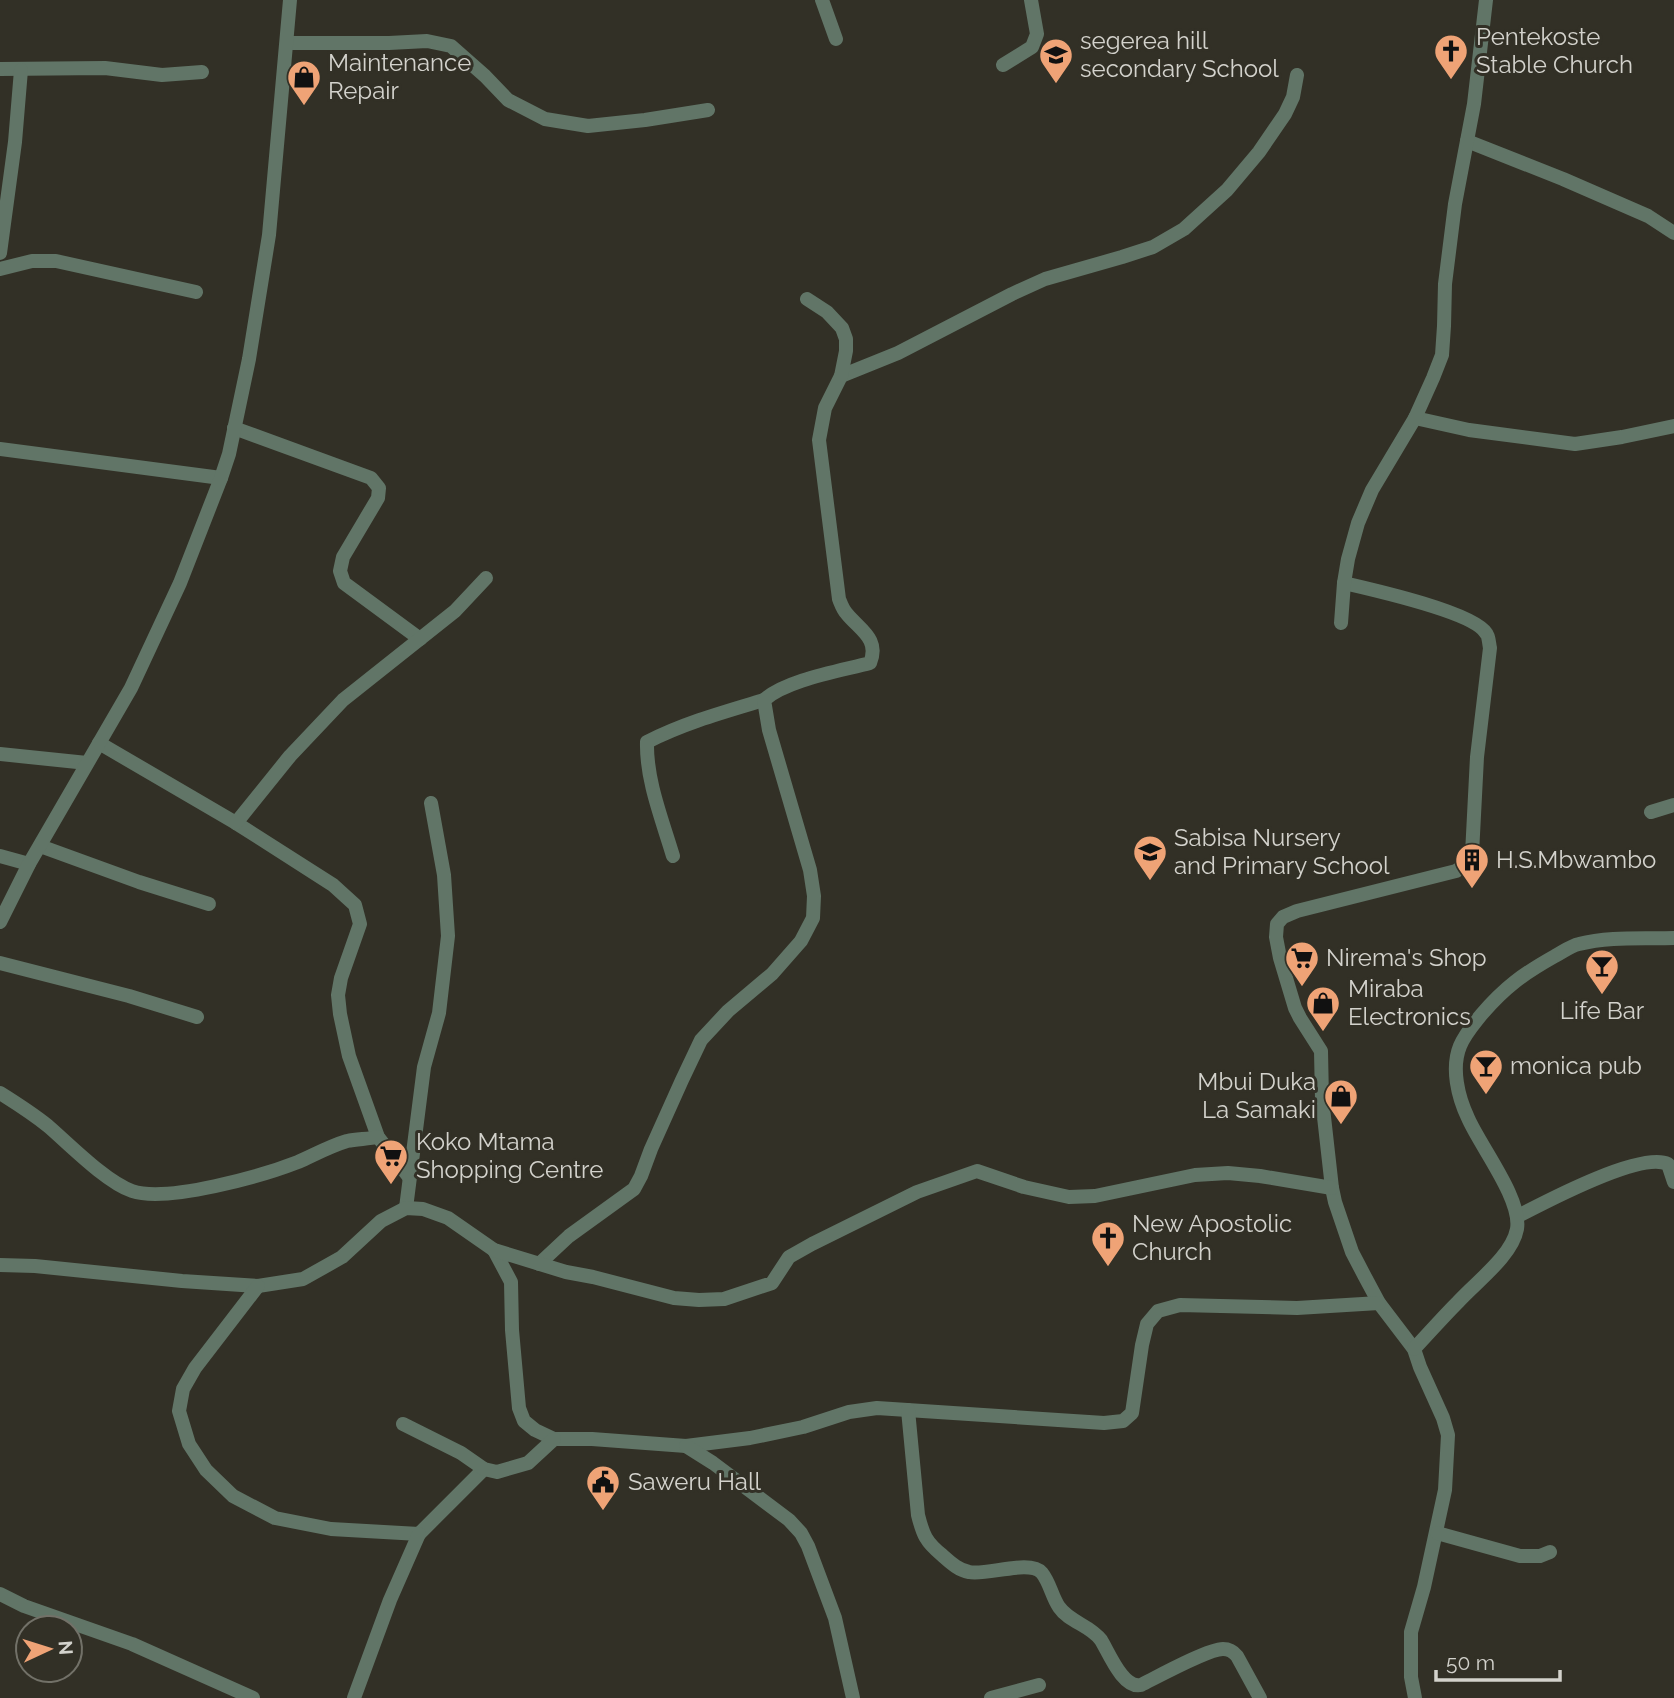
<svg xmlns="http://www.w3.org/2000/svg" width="1674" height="1698" font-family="Raleway,sans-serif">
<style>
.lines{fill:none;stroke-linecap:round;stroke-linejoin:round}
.minor{stroke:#617567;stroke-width:14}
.labels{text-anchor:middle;stroke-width:6;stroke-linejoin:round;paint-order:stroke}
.poi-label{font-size:24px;fill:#d3d2cc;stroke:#323026;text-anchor:start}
</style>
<rect width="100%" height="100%" fill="#323026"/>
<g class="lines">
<g class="minor">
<path d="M822 0 836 39"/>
<path d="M287 43H389L427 41 451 46 485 76 508 100 545 119 588 126 645 120 708 110"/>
<path d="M1003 65 1032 47 1037 34 1031 0"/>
<path d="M0 69 105 68 162 75 202 72"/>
<path d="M1467 141 1563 179 1648 216 1674 233"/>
<path d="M0 253 15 142 21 70"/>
<path d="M0 269 32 261H56L196 292"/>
<path d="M841 376 898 353 1012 294 1045 279 1122 257 1153 247 1184 229 1227 190 1259 152 1285 114 1293 97 1297 75"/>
<path d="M1415 418 1469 430 1575 444 1622 437 1674 426"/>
<path d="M234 428 371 478 379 488 378 498 343 557 340 571 344 583 420 639"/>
<path d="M0 449 221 478"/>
<path d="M1344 583C1370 589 1473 612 1486 633 1489 636 1489 644 1490 648L1477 757 1472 854 1467 864 1456 871 1297 911 1283 917 1277 924 1276 937 1280 958 1295 1008 1300 1018 1321 1051 1322 1099 1332 1188 1335 1202 1352 1252 1364 1275 1379 1303 1414 1349 1420 1367 1443 1418 1448 1435 1445 1490 1424 1587 1411 1632V1677L1415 1698"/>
<path d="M1341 623 1344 583 1348 559 1358 523 1372 490 1415 418 1433 378 1442 355 1444 326 1445 284 1455 204 1474 104 1486 0"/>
<path d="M99 743 236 823 333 885 355 905 360 924 341 978 338 995 340 1014 349 1056 378 1137 409 1177"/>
<path d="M0 754 87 763"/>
<path d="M1651 812 1674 805"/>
<path d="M236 823 290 756 343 700 455 611 486 578"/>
<path d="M40 846 139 882 209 904"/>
<path d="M0 856 29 864"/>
<path d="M673 856C662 819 646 780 647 742 684 723 724 712 764 700"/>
<path d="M0 922 29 864 131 688 180 583 221 478 229 454 249 359 269 235 290 0"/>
<path d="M0 963 129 996 197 1017"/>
<path d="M0 1093C16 1103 33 1114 48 1126 70 1145 106 1182 132 1191 167 1203 262 1176 298 1162 314 1155 330 1146 347 1141 357 1139 368 1139 378 1137"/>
<path d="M406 1208 424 1067 439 1013 448 936 444 875 431 803"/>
<path d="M1518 1216C1545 1202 1641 1151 1668 1164L1674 1182"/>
<path d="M494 1250 511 1282 512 1330 519 1408 524 1421 535 1430 554 1439H592L686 1446 750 1438 803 1427 849 1412 877 1408 1104 1423 1123 1421 1132 1413 1142 1345 1147 1324 1158 1311 1180 1305 1297 1308 1379 1303"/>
<path d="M539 1264 569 1236 634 1189 641 1176 651 1149 682 1080 701 1040 728 1011 772 974 801 941 813 918 814 896 810 870 769 730 764 700C786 680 840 671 870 663 880 639 860 630 847 614 843 610 841 604 839 599L819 440 825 408 841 376 846 351V339L842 328 827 312 807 299"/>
<path d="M0 1265 35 1266 182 1281 258 1286 303 1279 342 1257 381 1221 406 1208 423 1209 448 1218 494 1250 566 1272 593 1277 674 1298 699 1300 724 1299 772 1283 789 1257 812 1244 917 1192 977 1171 1024 1187 1069 1197 1095 1196 1195 1175 1228 1173 1260 1176 1332 1188"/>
<path d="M258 1286 195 1368 183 1389 179 1411 189 1444 206 1470 233 1496 275 1518 331 1529 419 1534 484 1469"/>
<path d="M1414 1349C1429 1333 1443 1317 1458 1302 1476 1282 1512 1256 1517 1229 1522 1199 1480 1146 1468 1118 1458 1097 1451 1068 1460 1046 1465 1034 1473 1025 1481 1015 1505 987 1523 974 1555 956 1563 952 1570 946 1579 944 1609 936 1643 939 1674 938"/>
<path d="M908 1410 918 1515C923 1535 926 1542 942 1555 950 1562 958 1570 969 1572 986 1576 1030 1559 1042 1573 1050 1583 1052 1597 1059 1607 1069 1622 1090 1625 1101 1640 1109 1653 1123 1689 1141 1685 1157 1677 1208 1649 1223 1649 1229 1649 1233 1651 1237 1656L1260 1698"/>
<path d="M403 1424 461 1453 484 1469 497 1472 528 1463 554 1439"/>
<path d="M686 1446 713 1463 789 1520 801 1533 808 1546 835 1618 853 1698"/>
<path d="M1437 1533 1520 1556H1540L1550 1552"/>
<path d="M0 1594 24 1606 132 1644 253 1698"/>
<path d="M354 1698 390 1600 419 1534"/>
<path d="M991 1698 1039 1685"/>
</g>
</g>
<defs>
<g id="church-pin" transform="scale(1.75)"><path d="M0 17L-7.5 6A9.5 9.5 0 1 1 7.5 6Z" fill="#efa376" stroke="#323026"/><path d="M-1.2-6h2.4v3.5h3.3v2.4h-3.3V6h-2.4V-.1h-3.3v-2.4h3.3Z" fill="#111"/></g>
<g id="school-pin" transform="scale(1.75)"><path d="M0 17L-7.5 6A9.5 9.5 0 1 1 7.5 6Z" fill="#efa376" stroke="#323026"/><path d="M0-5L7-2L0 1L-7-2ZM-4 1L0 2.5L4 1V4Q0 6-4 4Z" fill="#111"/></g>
<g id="shop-pin" transform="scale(1.75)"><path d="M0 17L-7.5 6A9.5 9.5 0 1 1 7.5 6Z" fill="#efa376" stroke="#323026"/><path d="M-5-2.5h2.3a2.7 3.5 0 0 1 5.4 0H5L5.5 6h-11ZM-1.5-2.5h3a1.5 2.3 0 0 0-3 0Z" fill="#111"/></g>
<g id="building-pin" transform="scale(1.75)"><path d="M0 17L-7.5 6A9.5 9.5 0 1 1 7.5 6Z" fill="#efa376" stroke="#323026"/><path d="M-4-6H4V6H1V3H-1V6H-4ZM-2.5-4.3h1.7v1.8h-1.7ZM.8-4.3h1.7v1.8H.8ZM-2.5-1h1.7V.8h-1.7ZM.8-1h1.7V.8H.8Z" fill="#111"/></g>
<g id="supermarket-pin" transform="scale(1.75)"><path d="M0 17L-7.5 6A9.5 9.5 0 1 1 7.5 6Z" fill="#efa376" stroke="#323026"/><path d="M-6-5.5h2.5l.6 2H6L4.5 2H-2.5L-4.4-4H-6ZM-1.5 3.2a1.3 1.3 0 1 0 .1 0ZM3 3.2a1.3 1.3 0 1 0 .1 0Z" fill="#111"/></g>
<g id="bar-pin" transform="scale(1.75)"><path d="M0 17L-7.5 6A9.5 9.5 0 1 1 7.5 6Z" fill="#efa376" stroke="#323026"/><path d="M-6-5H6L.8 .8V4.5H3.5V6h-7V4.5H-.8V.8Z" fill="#111"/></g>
<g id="civic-pin" transform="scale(1.75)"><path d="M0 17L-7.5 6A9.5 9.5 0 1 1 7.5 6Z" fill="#efa376" stroke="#323026"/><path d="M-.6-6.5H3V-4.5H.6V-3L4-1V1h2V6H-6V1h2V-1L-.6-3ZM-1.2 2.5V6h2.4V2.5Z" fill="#111"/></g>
</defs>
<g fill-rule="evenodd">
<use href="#church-pin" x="1451" y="51"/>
<use href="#school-pin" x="1056" y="55"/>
<use href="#shop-pin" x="304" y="77"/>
<use href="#school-pin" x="1150" y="852"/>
<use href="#building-pin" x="1472" y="860"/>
<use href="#supermarket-pin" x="1302" y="958"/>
<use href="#bar-pin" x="1602" y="966"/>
<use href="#shop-pin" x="1323" y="1003"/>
<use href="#bar-pin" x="1486" y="1066"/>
<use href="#shop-pin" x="1341" y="1096"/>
<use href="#supermarket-pin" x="391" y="1156"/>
<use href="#church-pin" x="1108" y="1238"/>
<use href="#civic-pin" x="603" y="1482"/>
</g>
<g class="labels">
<g class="poi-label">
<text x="1476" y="45">Pentekoste<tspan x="1476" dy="28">Stable Church</tspan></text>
<text x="1080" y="49">segerea hill<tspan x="1080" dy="28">secondary School</tspan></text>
<text x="328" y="71">Maintenance<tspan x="328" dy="28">Repair</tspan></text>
<text x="1174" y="846">Sabisa Nursery<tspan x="1174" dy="28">and Primary School</tspan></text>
<text x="1496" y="868">H.S.Mbwambo</text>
<text x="1326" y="966">Nirema's Shop</text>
<text x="1348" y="997">Miraba<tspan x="1348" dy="28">Electronics</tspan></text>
<text x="1602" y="1019" text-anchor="middle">Life Bar</text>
<text x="1510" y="1074">monica pub</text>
<text x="1316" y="1090" text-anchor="end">Mbui Duka<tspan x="1316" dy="28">La Samaki</tspan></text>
<text x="416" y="1150">Koko Mtama<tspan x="416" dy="28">Shopping Centre</tspan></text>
<text x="1132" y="1232">New Apostolic<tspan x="1132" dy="28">Church</tspan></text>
<text x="628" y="1490">Saweru Hall</text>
</g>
</g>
<g transform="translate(49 1649) rotate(86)"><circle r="33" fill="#323026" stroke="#727168" stroke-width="2"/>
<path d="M0-5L12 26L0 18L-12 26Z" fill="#efa376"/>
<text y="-10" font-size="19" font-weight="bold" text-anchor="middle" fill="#d3d2cc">N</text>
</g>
<path d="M1436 1670v10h124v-10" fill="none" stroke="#d3d2cc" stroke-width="3.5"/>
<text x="1446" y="1670" font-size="21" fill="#d3d2cc" stroke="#323026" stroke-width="5" paint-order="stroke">50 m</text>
</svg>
